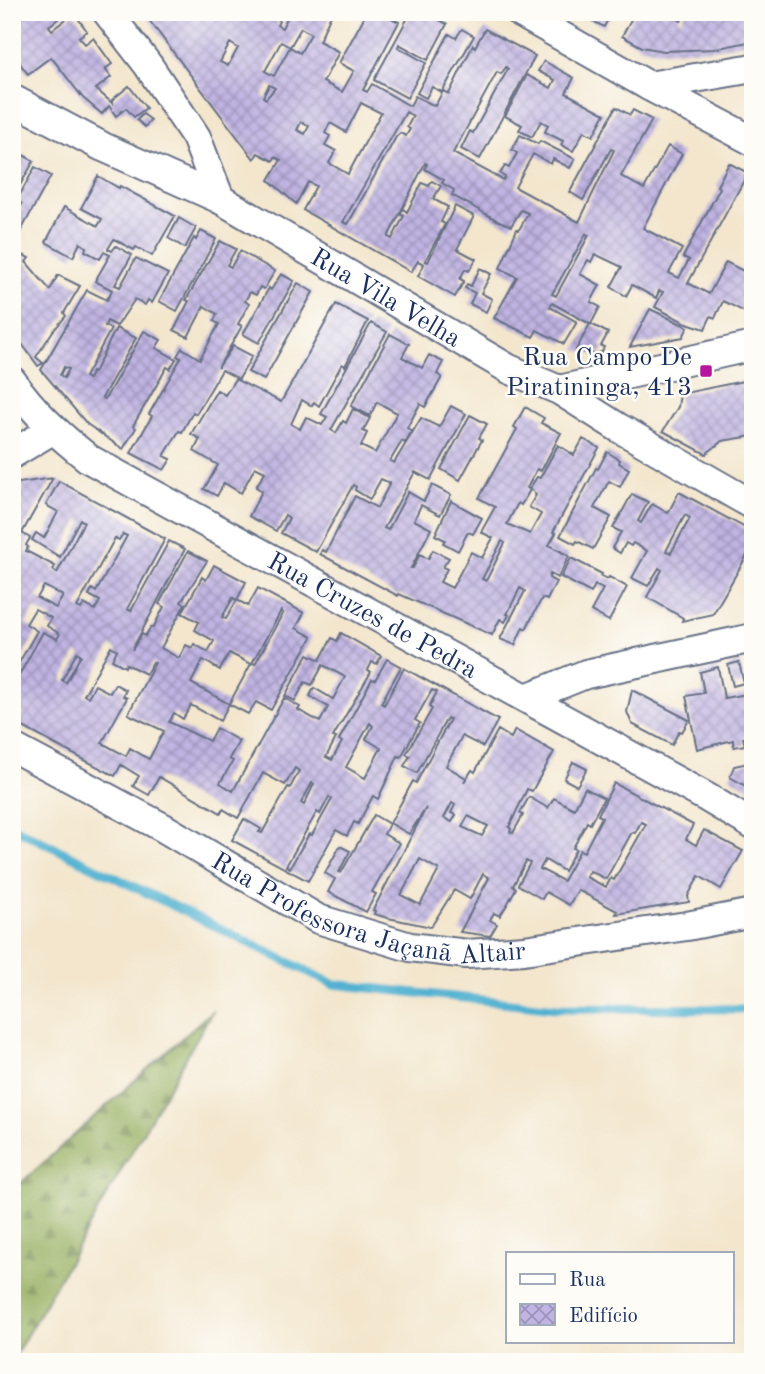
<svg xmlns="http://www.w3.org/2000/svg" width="765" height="1374" font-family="'Old Standard TT',serif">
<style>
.forest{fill:url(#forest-firs);stroke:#586f5f;stroke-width:2}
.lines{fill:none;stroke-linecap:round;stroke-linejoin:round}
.stream{stroke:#52b2d1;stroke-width:9}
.building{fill:url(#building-cross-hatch);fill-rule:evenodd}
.minor-casing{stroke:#676f85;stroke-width:32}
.minor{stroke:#fff;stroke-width:28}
.poi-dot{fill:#b5179e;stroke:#fdfcf7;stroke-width:2.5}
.labels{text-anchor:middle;stroke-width:5;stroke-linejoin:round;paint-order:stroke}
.street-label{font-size:26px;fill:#1b2f5e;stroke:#fdfcf7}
.poi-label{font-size:26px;fill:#1b2f5e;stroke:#fdfcf7;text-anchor:end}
</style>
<defs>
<pattern id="forest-firs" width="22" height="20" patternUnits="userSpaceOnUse" patternTransform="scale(1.75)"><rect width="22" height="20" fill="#96af60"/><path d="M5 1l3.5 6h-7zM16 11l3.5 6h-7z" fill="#7a8f52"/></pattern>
<pattern id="building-cross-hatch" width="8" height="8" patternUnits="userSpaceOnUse" patternTransform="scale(1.75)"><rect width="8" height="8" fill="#c0b4e2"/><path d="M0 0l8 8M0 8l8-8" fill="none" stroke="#9b93ba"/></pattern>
</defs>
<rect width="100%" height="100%" fill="#fdfcf7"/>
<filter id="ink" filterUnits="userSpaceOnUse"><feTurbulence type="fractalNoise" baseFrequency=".0143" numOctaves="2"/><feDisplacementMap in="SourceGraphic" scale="14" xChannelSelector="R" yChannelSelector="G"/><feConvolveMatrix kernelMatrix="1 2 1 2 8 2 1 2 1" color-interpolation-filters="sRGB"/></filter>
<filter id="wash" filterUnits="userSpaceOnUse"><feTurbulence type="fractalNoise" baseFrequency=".00686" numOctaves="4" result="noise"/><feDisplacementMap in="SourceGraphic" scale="28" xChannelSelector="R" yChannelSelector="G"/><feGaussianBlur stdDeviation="1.57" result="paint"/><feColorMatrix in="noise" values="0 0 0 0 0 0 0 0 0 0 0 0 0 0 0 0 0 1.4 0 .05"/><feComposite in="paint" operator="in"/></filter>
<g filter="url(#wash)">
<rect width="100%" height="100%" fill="#f3e6cd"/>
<path class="forest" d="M213 1010 12 1361V1191Z"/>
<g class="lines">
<path class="stream" d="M12 827 333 984 556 1008 753 1009"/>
</g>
<g id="blocks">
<g class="building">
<path d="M12 12H67L49 26 52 30 74 13 87 31 79 37 85 44 93 38 112 64 105 69 111 77 96 89 112 103V100L129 86 146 108 134 117 126 108 116 116 109 106 102 114 83 98 51 57 28 74 12 53Z"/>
<path d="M143 12H256L262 16 264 12H284L277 25 282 28 290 12H332L319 41 339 52 323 82 342 92 354 71 339 63 367 12H386L385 15 399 22 363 90 367 92 372 84 410 106 415 96 435 106 443 91 449 94 473 45 475 47 485 29 535 56 480 159 461 149 470 131 473 133 508 69 506 67 501 74 497 72 453 153 503 180 505 177 500 174 505 166 509 168 517 153 512 150 520 135 538 144 540 141 575 159 570 168 553 159 551 164 533 154 515 187 579 222 614 150 611 149 583 200 570 192 616 107 630 115 633 110 652 120 621 176 644 189 668 146 682 154 643 228 682 249 669 273 679 278 689 260 683 257 720 188 717 186 729 163 748 173 688 283 709 294 726 262 749 274 753 269V303L747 313 723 301 715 318 711 316 705 329 684 322 655 307 663 292 659 291 656 298 632 285 626 296 611 287 622 267 595 254 591 262 588 260 580 274 600 285 591 302 600 307 591 324 608 333 601 346 604 347 602 352 593 354 576 350 590 324 552 303 550 307 577 322 564 344 537 330 533 337 494 318 517 277 500 268 517 229 519 230 528 213 521 210 511 226 497 220 452 195 454 190 442 183 444 180 425 169 427 164 425 163 388 237 392 239 404 216 400 214 403 209 407 212 422 183 429 186 432 181 441 186 433 199 448 207 441 222 445 224 425 261 428 262 455 206 474 216 457 249 476 259 469 271 465 269 460 279 464 281 455 297 418 276 424 264 418 261 411 272 303 210 316 186 308 182 296 204 269 180 281 160 275 157 273 161 258 153 254 159ZM301 28 311 34 300 53 290 47 274 76 265 71 281 42 290 47ZM230 43 238 48 228 66 220 62ZM269 85 275 88 266 99 263 97ZM361 103 381 113 348 174 329 163 336 151 325 145 330 136 325 133 330 123 346 132ZM406 112 413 116 407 127 410 129 406 136 400 133 396 137 348 224 345 223 343 222ZM301 122 309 126 305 134 297 130ZM586 234 589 235 556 296 552 294Z"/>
<path d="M411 12H429L428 14 447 24 428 60 399 44 398 47 426 63 407 98 374 80Z"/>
<path d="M585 12H612L604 27 583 16Z"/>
<path d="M635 12H682L678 19 681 21 686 12H712L713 15 715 12H753V41L714 49 664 51 642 47 622 36Z"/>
<path d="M462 29 474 36 442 92 432 87 426 98 417 93 449 34 456 38Z"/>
<path d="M544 61 574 78 566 93 605 114 593 136 584 131 573 151 561 145 563 141 545 132 548 125 541 121 532 137 519 130 522 125 505 116 527 75 551 88 555 80 538 71Z"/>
<path d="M143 114 151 120 145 127 137 120Z"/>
<path d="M14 150 34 161 12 199V153Z"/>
<path d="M35 167 51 176 12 247V208L19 210 22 204 17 200Z"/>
<path d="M98 176 119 188 120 186 175 216 152 256 136 247 134 250 114 239 108 249 112 251 116 246 132 255 115 285 120 287 136 258 168 274 152 303 148 300 145 305 135 299 117 326 107 321 105 326 111 329 85 377 88 379 92 372 94 373 116 328 136 338 102 398 105 399 144 331 161 340 156 348 176 359 170 369 167 367 133 426 136 428 123 449 87 424 41 370 87 290 107 300 112 290 95 281 110 255 104 252 100 259 85 251 86 247 80 243 73 257 46 242 64 207 98 226 102 219 81 208ZM64 367 69 369 64 378 60 375Z"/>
<path d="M753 213V229L746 225Z"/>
<path d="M179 218 196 228 185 248 168 238Z"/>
<path d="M201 231 216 239 177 311 159 301 194 238 196 240Z"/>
<path d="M220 241 236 249 227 265 231 267 240 251 275 271 264 289 260 287 256 295 250 292 245 301 249 304 238 324 242 326 218 368 233 346 252 356 239 379 222 370 196 414 193 412 182 432 179 431 164 456 171 459 164 470 131 453 152 416 149 414 181 358 177 356 182 348 200 359 219 324 214 321 217 314 204 306 188 337 174 330 189 301 186 300Z"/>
<path d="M12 249 29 258 26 262 50 290 58 275 80 286 64 313 66 316 53 331 36 357 43 363 38 366 12 330Z"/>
<path d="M480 268 491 274 481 293 492 299 486 312 470 304 475 293 465 288 467 284 471 286Z"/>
<path d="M281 274 294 281 259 343 243 334 269 288 271 290Z"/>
<path d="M298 283 313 292 264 380 248 372Z"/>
<path d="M336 304 368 321 345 366 342 364 319 406 314 402 312 406 302 400 291 424 300 429 306 417 322 425 327 417 321 414 371 323 387 332 331 430 336 433 343 421 346 423 353 409 370 418 363 431 367 433 361 446 375 453 397 413 377 402 370 416 351 406 390 334 409 344 402 357 422 368 429 355 443 362 437 374 442 377 425 407 420 404 407 428 412 431 405 443 402 441 390 461 394 463 421 418 439 427 451 406 466 414 430 480 415 472 384 528 388 530 408 492 424 501 432 485 451 495 440 515 421 505 414 520 431 529 411 568H413L420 554 428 559 433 550 449 558 443 567 447 569 440 582 452 588 471 552 482 558 493 538 481 532 495 507 479 498 517 429 514 427 525 407 544 418 541 423 561 433 541 471 537 469 527 488 530 490 521 505 518 503 507 524 530 534 541 514 529 507 536 495 530 488 537 477 540 478 558 445 574 455 583 439 599 448 553 532 556 533 549 545 569 556 558 578 550 574 549 578 556 582 547 600 542 598 526 629 523 627 515 645 500 639 525 591 520 588 507 614 509 615 505 622 500 619 492 635 399 594 398 596 320 554 322 550 326 552 355 496 377 508 390 483 381 479 370 499 355 490 356 487 353 485 316 552 281 533 289 518 285 515 276 531 249 516 262 491 256 487 265 472 255 467 241 493 224 483 217 496 204 489 218 465 194 451 200 439 191 434 217 390 225 395 235 379 281 402ZM502 541 505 543 486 581 482 579Z"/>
<path d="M650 309 688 327 683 337 630 347Z"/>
<path d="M753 379V436L722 441 706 454 663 431 678 407 680 394Z"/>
<path d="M470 415 487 424 479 438 482 440 460 480 441 469Z"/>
<path d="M607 452 620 460 619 463 629 469 620 487 609 481 594 508 611 517 593 549 577 541 575 544 560 536 596 468 598 469Z"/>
<path d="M53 478 22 533 30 538 26 545 28 547 26 551 55 566 53 570 57 573 84 522 80 519 60 557 32 540 36 533 44 538 58 512 46 505 59 481 165 539 127 609 131 611 169 541 185 549 132 650 142 634 145 636 151 627 153 628 164 607 159 604 188 551 207 561 181 602 185 604 161 648 179 658 186 645 192 648 194 644 208 652 214 641 195 630 199 622 182 613 202 577 206 580 214 565 246 582 237 600 248 606 258 588 304 613 296 628 312 637 271 710 256 702 248 714 229 704 220 721 191 705 183 719 174 713 169 722 209 741 216 728 239 741 229 759 233 761 220 783 233 791 284 698 300 707 298 710 320 722 328 707 310 696 314 688 333 699 345 677 323 665 312 685 305 682 295 701 285 696 308 654 320 660 332 638 337 641 341 633 381 656 377 664 372 662 368 670 371 672 333 737 336 738 326 757 332 760 342 742 339 740 372 679 375 680 387 659 401 667 381 703 384 705 404 668 498 720 483 747 462 736 446 766 466 778 464 782 472 770 475 772 498 730 511 738 515 730 554 752 532 791 527 789 509 827 511 829 510 832 513 833 523 815 520 813 529 797 548 808 554 798 574 809 585 788 604 798 590 824 587 822 573 848 576 849 564 871 545 860 540 869 563 881 580 850 584 852 602 817 598 815 614 783 693 825 686 839 696 845 704 830 743 851 721 889 699 876 688 896 689 902 616 914 617 911 578 890 569 905 546 892 542 899 518 885 530 863 526 861 513 886 516 888 508 903 500 916 494 913 490 920 497 924 490 936 460 932 489 878 483 874 470 899 454 890 431 927 388 918 374 914 375 911 373 910 426 808 409 834 390 823 413 781 416 783 450 719 447 718 417 773 404 766 410 756 406 754 432 709 429 707 437 692 432 690 415 720 420 723 401 757 398 756 378 799 373 796 358 824 354 822 347 836 336 830 308 881 232 840 244 819 261 829 259 832 262 833 288 787 290 788 299 771 295 768 285 785 263 773 238 818 223 809 221 813 159 777 149 795 133 786 139 776 121 765 115 776 56 745 12 721V688L43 632 57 639 60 634 47 626 51 618 35 609 26 624 37 631 12 675V602L15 596 12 594 15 586 12 584V484ZM123 534 127 536 96 592 92 589 89 595 100 601 95 610 84 604 81 609 77 607 115 538 119 540ZM44 586 63 596 56 608 37 598ZM233 598 237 600 226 619 222 617ZM281 611 283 613 255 664 252 663ZM111 646 117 650 112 660 125 667 126 664 146 674 153 662 155 663 128 714 164 731 149 759 130 748 126 756 102 743 127 698 123 696 126 690 115 684 110 693 95 685 88 697 84 695ZM77 652 81 655 66 683 62 680ZM229 653 251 664 229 704 191 683 203 660 220 670ZM370 723 373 726 366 739 381 748 365 778 346 767ZM312 783 314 784 304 805 301 803ZM329 797 332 799 312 835 309 834 290 868 286 866 317 812 320 814ZM452 803 455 805 451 813 456 815 452 822 444 818ZM468 816 488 826 482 836 462 827ZM641 822 646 824 614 880 611 878 606 887 586 877 590 871 606 879 632 832 635 833ZM420 859 439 870 420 905 401 895Z"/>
<path d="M679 492 753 532V545L713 614 682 621 683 618 647 597 662 570 659 568 648 586 632 578 647 551 633 543 631 546 626 543 620 553 612 548 621 532 613 528 632 494 648 502 638 521 641 523 652 504 668 513ZM685 515 690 518 671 553 666 551Z"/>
<path d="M451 501 482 518 473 534 468 532 458 551 443 543 445 540 435 535Z"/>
<path d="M571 558 602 574 601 576 608 579 609 577 627 587 609 621 591 611 603 589 595 585 591 593 561 577Z"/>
<path d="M739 662 744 683 733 686 728 665Z"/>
<path d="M718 667 724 698 753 693V736L743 738 745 745 734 747 733 740 697 749 686 696 704 693 700 672Z"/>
<path d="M632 690 689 720 682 732 679 731 672 745 632 724 627 712Z"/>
<path d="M573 762 587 769 577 786 564 779Z"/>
<path d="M753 762V790L730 777 734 766Z"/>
<path d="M374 815 389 824 384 834 399 843 372 892 376 894 366 912 328 892 335 879 325 873 340 846 350 851 339 872 341 873Z"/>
</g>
</g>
</g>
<g filter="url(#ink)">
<use href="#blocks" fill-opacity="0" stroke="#676f85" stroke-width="2"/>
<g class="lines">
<g class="minor-casing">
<g id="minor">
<path d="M107 12 148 65 196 137 220 199"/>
<path d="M519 12 649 86 753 141"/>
<path d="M649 86 753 68"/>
<path id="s1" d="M12 99 103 147 220 199 509 369 559 390 619 428 753 505"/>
<path id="s2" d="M12 381C33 412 60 436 89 459L706 797 753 825"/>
<path d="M559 390 753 346"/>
<path d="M12 454 52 430"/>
<path d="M526 698 586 674 753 638"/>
<path id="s3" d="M12 747 162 827 318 919 410 947 467 954 524 950 687 926 753 913"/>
</g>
</g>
<use href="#minor" class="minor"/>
</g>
</g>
<rect class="poi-dot" x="699" y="364" width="14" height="14" rx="3.5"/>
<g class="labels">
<g class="street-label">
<text dy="9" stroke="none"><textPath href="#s1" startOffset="424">Rua Vila Velha</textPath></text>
<text dy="9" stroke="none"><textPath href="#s2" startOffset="434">Rua Cruzes de Pedra</textPath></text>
<text dy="9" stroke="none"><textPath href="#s3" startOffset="397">Rua Professora Jaçanã Altair</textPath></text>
</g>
<g class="poi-label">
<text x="692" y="365">Rua Campo De<tspan x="692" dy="30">Piratininga, 413</tspan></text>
</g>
</g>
<rect width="765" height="1374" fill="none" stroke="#fdfcf7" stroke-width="42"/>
<rect x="506" y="1252" width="228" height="91" fill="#fdfcf7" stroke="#a3aaba" stroke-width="2"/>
<rect x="520" y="1274" width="35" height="10" fill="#ffffff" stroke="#a3aaba" stroke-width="2"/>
<text x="569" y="1286" font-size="21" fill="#1b2f5e">Rua</text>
<rect x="520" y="1304" width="35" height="21" fill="url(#building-cross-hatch)" stroke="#a3aaba" stroke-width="2"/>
<text x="569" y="1322" font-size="21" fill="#1b2f5e">Edifício</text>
</svg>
